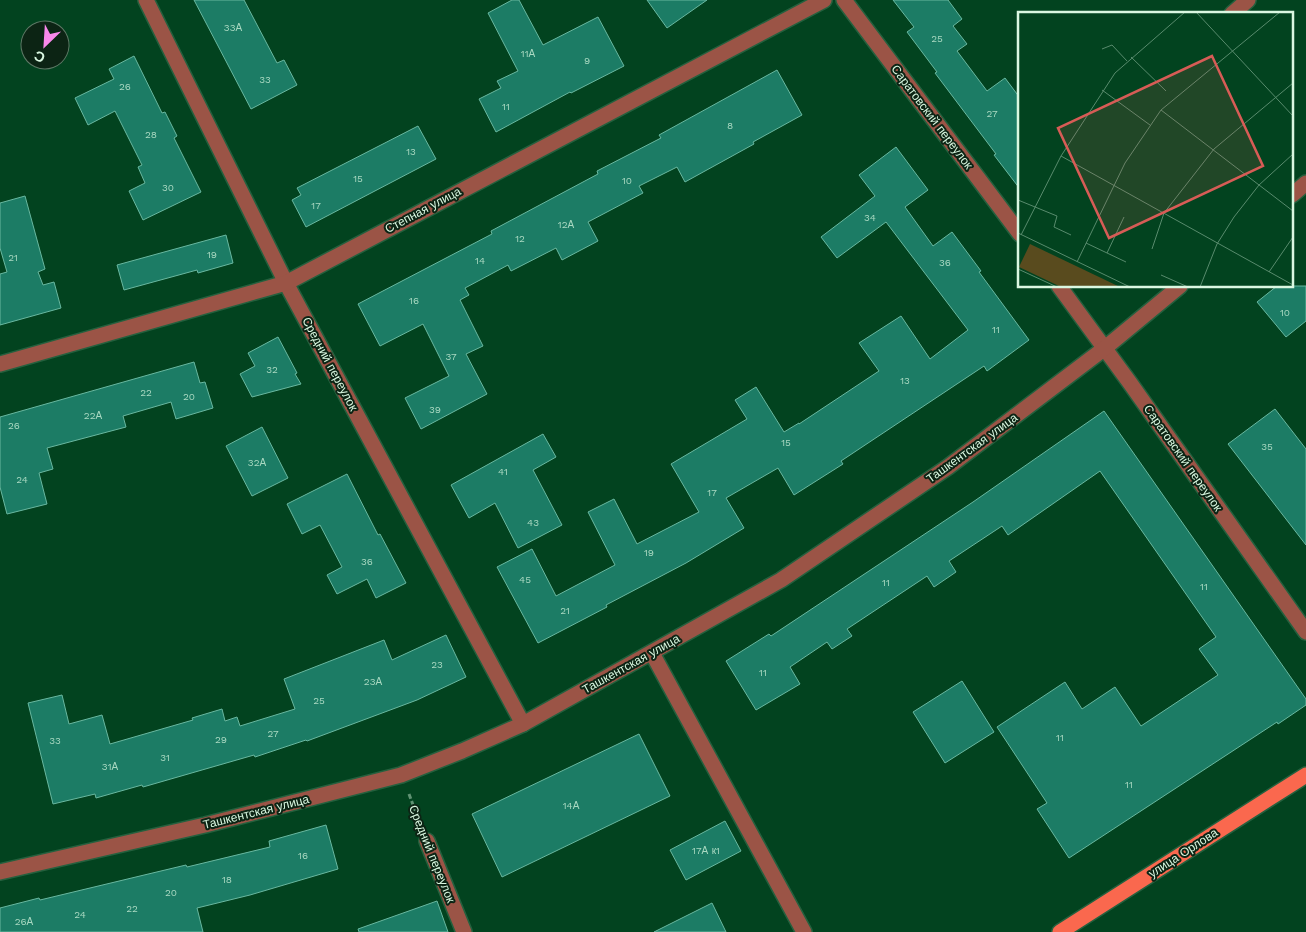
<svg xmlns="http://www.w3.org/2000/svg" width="1306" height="932" font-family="'Work Sans',sans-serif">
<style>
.building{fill:#1c7c65;stroke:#69b8a0}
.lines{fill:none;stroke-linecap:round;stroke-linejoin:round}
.minor-casing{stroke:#25603e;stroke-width:18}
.major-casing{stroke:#25603e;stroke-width:18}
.path{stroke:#609273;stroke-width:3;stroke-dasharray:5 2.5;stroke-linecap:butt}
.minor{stroke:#9b5446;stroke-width:15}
.major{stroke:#fa684e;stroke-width:15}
.labels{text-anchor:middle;stroke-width:4;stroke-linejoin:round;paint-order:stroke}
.number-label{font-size:10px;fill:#aad9c2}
.street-label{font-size:12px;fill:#daf8e1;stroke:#0c2414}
.inset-road{fill:none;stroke:#588b6d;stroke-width:1}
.view{fill:#d75c56;fill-opacity:0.15;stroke:#d75c56;stroke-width:2.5}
.inset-edge{fill:none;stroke:#daf8e1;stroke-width:2.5}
</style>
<rect width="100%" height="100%" fill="#02431f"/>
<g class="building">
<path d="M194 0H244L277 63 284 60 297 85 251 109Z"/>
<path d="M512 0H519L543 45 598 17 624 66 571 93 570 92 496 132 479 99 501 88 497 81 518 71 488 13Z"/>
<path d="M647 0H707L667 28Z"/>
<path d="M893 0H948L962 19 953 26 967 44 957 51 987 91 1005 78 1020 98V189L994 155 996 154 935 73 937 72 907 32 914 27Z"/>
<path d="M134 56 162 113 165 112 177 136 174 138 201 192 143 220 129 191 145 183 138 167 142 165 115 111 88 125 75 98 114 79 109 69Z"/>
<path d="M777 70 802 115 753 142 754 144 685 182 677 167 639 186 643 193 588 222 598 241 562 260 556 248 511 271 508 265 465 288 469 295 460 300 483 346 466 354 487 394 421 429 405 398 449 376 423 324 380 346 358 304 492 234 491 231 598 174 597 171 661 138 659 135Z"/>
<path d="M418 126 436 159 306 227 292 200 301 195 297 188Z"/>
<path d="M896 147 928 190 905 207 933 246 952 232 981 271 979 272 1029 340 987 371 984 366 841 461 843 464 794 495 778 468 726 498 744 528 686 563 606 605 607 607 538 643 497 567 532 549 556 596 615 565 588 512 614 499 637 544 699 512 671 464 747 419 735 400 756 387 784 432 799 423V424L879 371 859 343 901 316 930 359 968 330 886 222 837 258 821 237 875 196 859 175Z"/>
<path d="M25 196 45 269 38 272 43 285 54 282 61 308 0 325V274L7 272 0 248V203Z"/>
<path d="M226 235 233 263 198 273 197 270 124 290 117 265Z"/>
<path d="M1277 286H1306V321L1286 337 1257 302Z"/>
<path d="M278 337 297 373 295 374 301 384 252 397 240 374 255 366 248 353Z"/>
<path d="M194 362 200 383 205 382 213 408 176 419 171 402 123 416 126 427 47 448 53 469 39 473 47 504 7 514 0 487V417Z"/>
<path d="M1275 409 1306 449V545L1228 444Z"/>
<path d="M1104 411 1306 699V705L1278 724 1277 722 1069 858 1037 809 1047 803 997 727 1065 682 1082 709 1115 687 1141 726 1218 675 1199 649 1216 637 1100 471 1008 535 1002 526 949 561 956 572 934 587 927 576 847 629 852 636 832 649 827 642 790 667 800 684 756 710 726 661 769 634 771 636 973 502Z"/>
<path d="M262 427 288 478 252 496 226 446Z"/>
<path d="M543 434 556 457 533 470 562 525 518 548 495 503 469 518 451 485Z"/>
<path d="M347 474 378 535 380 534 406 583 376 598 367 579 337 594 327 575 342 567 320 525 302 534 287 504Z"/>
<path d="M446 635 466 677 417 700 307 741 306 740 255 757 254 755 143 787 142 785 96 798 95 794 53 804 28 703 62 695 69 724 102 715 110 744 193 720 192 718 222 709 225 721 237 717 240 726 295 709 284 679 384 640 392 660Z"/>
<path d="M962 681 994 732 945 763 913 712Z"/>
<path d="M639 734 670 796 502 877 472 814Z"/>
<path d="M725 821 741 851 686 880 670 850Z"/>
<path d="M326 825 338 869 250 895 197 908 203 932H0V908L39 898 40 900 140 876 186 865 187 867 270 847 269 841Z"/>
<path d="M437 901 448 932H359L358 929Z"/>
<path d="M712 903 726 932H654Z"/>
</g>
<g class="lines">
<g class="minor-casing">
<g id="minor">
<path d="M146 0 286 283 523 724"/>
<path d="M844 0 1020 234"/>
<path d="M1232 14 1248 0"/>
<path d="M1292 195 1306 183"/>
<path d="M1059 286 1130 383 1306 632"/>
<path d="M0 364 286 283 824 0"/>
<path d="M652 653 804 932"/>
<path d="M427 841 464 932"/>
<path d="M0 872 205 825 401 775 462 751 523 724 781 580 948 467 1105 348 1180 286"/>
</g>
</g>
<g class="major-casing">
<path id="major" d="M1060 932 1306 775"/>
</g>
<path class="path" d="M409 794 419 821"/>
<use href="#minor" class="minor"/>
<use href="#major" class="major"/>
</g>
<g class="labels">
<g class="number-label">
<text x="233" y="31">33А</text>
<text x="937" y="42">25</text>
<text x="528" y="57">11А</text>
<text x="587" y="64">9</text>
<text x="265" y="83">33</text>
<text x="125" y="90">26</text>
<text x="506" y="110">11</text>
<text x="992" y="117">27</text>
<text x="730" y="129">8</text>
<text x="151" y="138">28</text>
<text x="411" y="155">13</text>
<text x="358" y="182">15</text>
<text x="627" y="184">10</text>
<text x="168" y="191">30</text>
<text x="316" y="209">17</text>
<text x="870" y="221">34</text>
<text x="566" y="228">12А</text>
<text x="520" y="242">12</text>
<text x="212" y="258">19</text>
<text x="13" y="261">21</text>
<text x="480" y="264">14</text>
<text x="945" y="266">36</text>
<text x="414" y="304">16</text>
<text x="1285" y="316">10</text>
<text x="996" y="333">11</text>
<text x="451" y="360">37</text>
<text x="272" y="373">32</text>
<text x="905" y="384">13</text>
<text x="146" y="396">22</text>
<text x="189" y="400">20</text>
<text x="435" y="413">39</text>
<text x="93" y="419">22А</text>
<text x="14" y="429">26</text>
<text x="786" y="446">15</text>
<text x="1267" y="450">35</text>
<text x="257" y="466">32А</text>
<text x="503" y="475">41</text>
<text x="22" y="483">24</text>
<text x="712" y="496">17</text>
<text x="533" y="526">43</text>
<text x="649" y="556">19</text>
<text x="367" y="565">36</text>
<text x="525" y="583">45</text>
<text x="886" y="586">11</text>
<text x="1204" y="590">11</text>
<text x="565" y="614">21</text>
<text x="437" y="668">23</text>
<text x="763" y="676">11</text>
<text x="373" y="685">23А</text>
<text x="319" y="704">25</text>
<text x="273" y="737">27</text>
<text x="1060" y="741">11</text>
<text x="221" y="743">29</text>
<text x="55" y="744">33</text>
<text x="165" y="761">31</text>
<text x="110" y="770">31А</text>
<text x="1129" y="788">11</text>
<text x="571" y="809">14А</text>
<text x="706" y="854">17А к1</text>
<text x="303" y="859">16</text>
<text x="227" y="883">18</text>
<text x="171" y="896">20</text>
<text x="132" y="912">22</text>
<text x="80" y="918">24</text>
<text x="24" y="925">26А</text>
</g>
<g class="street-label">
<text transform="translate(932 117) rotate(53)" y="4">Саратовский переулок</text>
<text transform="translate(423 210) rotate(-28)" y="4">Степная улица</text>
<text transform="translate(330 364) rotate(62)" y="4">Средний переулок</text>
<text transform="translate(972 448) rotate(-36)" y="4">Ташкентская улица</text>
<text transform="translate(1183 458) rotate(55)" y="4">Саратовский переулок</text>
<text transform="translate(631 664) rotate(-29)" y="4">Ташкентская улица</text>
<text transform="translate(256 812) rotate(-14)" y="4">Ташкентская улица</text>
<text transform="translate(1183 853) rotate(-33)" y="4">улица Орлова</text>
<text transform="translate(432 854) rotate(68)" y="4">Средний переулок</text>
</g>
</g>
<g transform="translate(1018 12)">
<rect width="275" height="275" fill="#02431f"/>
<path d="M12 232 102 275H43L1 255Z" fill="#594b1e"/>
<path class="inset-road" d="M178 0 275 104M84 37 94 33 109 49M113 45 148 79M84 78 132 113M143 98 275 199M43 144 275 273M0 188 39 204 36 215 53 223M0 221 112 275M3 223 43 144 97 61 167 0M68 231 108 250M134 237 146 201 196 137 275 71M89 241 106 205M59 250 107 151 143 98 262 0M0 257 39 275M251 260 275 225M143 263 170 275M182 275 199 232 216 205 241 173 275 142"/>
<path class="view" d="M194 44 245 154 91 226 40 116Z"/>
<rect width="275" height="275" class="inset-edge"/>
</g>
<g transform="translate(45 45) rotate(205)"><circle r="24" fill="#0c2414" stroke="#5e7966"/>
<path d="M0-4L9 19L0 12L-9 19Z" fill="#f888ea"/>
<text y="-8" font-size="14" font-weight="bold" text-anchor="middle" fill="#daf8e1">С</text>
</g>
</svg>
